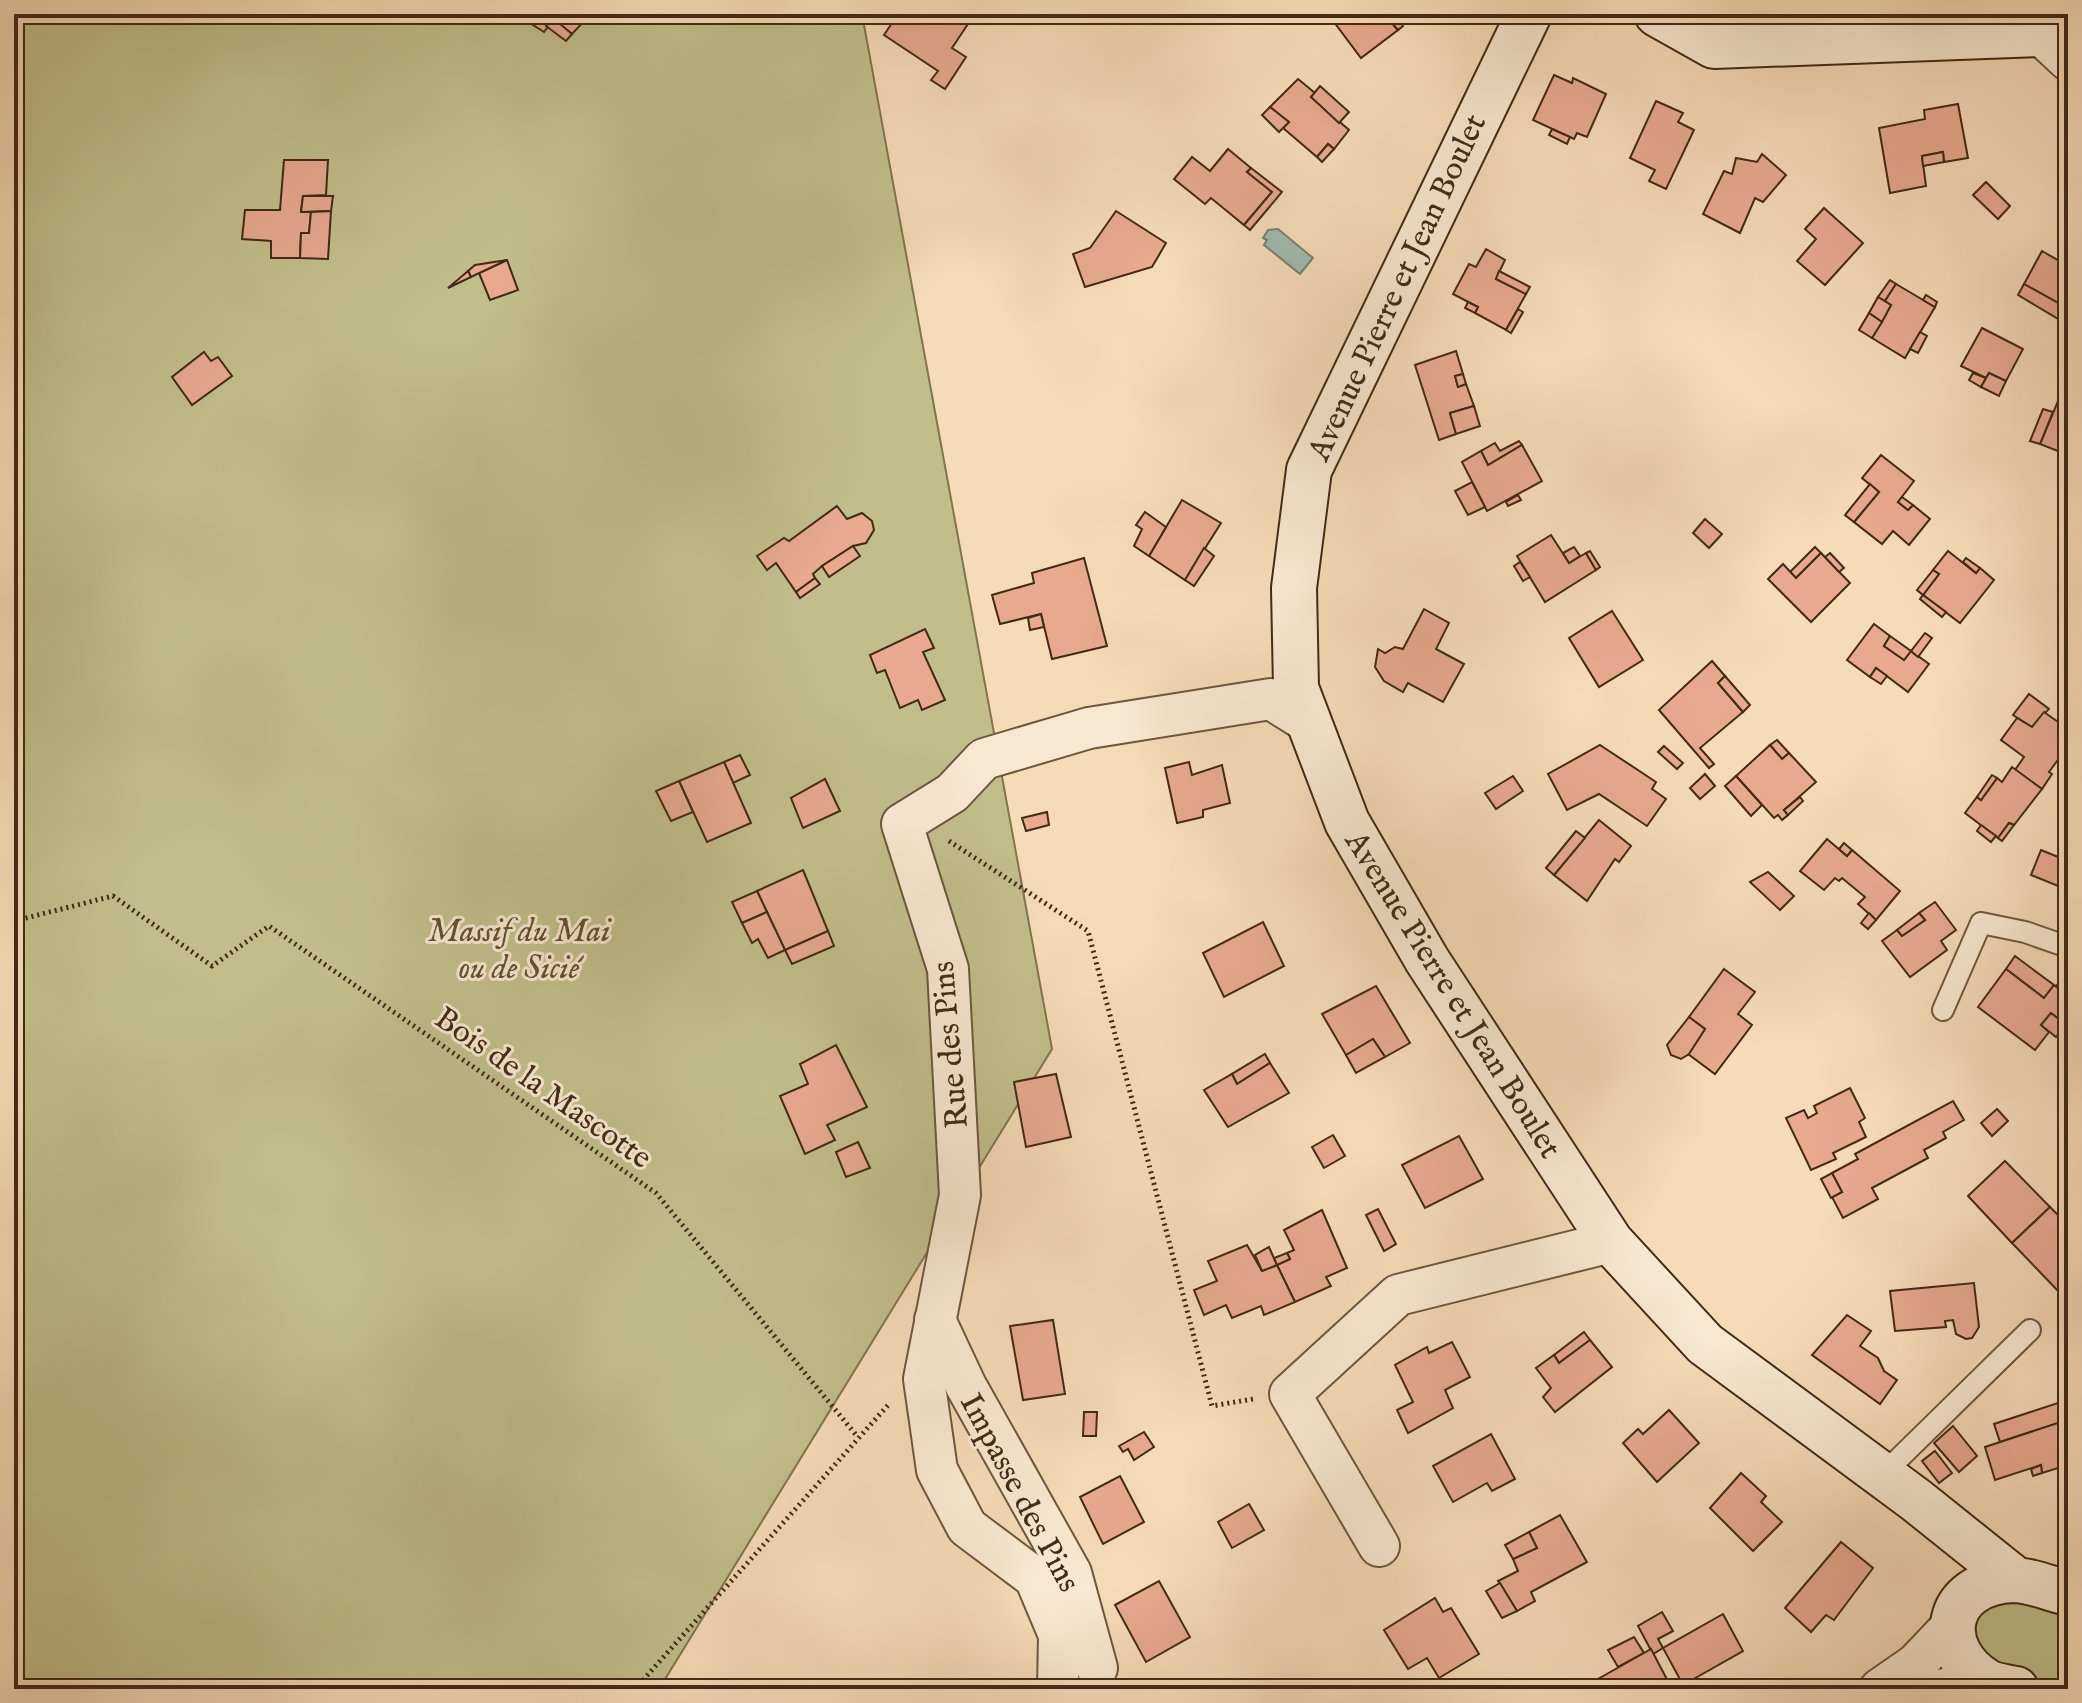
<svg xmlns="http://www.w3.org/2000/svg" width="2082" height="1703" font-family="'IM FELL English',serif">
<style>
.green{fill:#c1be8b;stroke:#817450;stroke-width:2}
.water{fill:#9dbbae;stroke:#788171;stroke-width:2}
.building{fill:#e8a98f;stroke:#412a16;stroke-width:2}
.lines{fill:none;stroke-linecap:round;stroke-linejoin:round}
.lane-casing{stroke:#6e563e;stroke-width:24}
.street-casing{stroke:#6e563e;stroke-width:44}
.secondary-casing{stroke:#412a16;stroke-width:48}
.path{stroke:#412a16;stroke-width:5;stroke-dasharray:2 4;stroke-linecap:butt}
.lane{stroke:#f9e8d1;stroke-width:20}
.street{stroke:#f9e8d1;stroke-width:40}
.secondary{stroke:#f9e8d1;stroke-width:44}
.labels{text-anchor:middle;stroke-width:6;stroke-linejoin:round;paint-order:stroke}
.street-label{font-size:32px;fill:#412a16;stroke:#f9e8d1}
.park-label{font-size:32px;font-style:italic;fill:#614f33;stroke:#f9e8d1}
</style>
<rect width="100%" height="100%" fill="#f6dbb8"/>
<filter id="stains"><feTurbulence type="fractalNoise" baseFrequency=".0025" numOctaves="4"/><feColorMatrix values="0 0 0 0 .2 0 0 0 0 .09 0 0 0 0 .02 0 0 0 .5 -.17"/></filter>
<radialGradient id="worn" r=".72"><stop offset=".6" stop-color="#630" stop-opacity="0"/><stop offset="1" stop-color="#630" stop-opacity=".3"/></radialGradient>
<g class="green">
<path d="M14 14H862L1052 1049 659 1689H14Z"/>
<path d="M2068 1593V1689H2016L1988 1682 1962 1598Z"/>
</g>
<path class="water" d="M1278 229 1313 258 1300 274 1264 245 1267 240 1263 238 1268 230Z"/>
<g class="building">
<path d="M533 14H591L572 34 554 19 544 32 530 23 536 17Z"/>
<path d="M898 14 974 15 952 48 966 57 945 89 931 80 938 71 884 35Z"/>
<path d="M1328 14H1384L1398 30 1361 58Z"/>
<path d="M1384 14H1395L1403 26 1398 30Z"/>
<path d="M554 19 572 34 566 41 546 26Z"/>
<path d="M1554 75 1572 83 1573 78 1606 94 1587 137 1577 133 1574 139 1533 120Z"/>
<path d="M1298 79 1315 93 1311 97 1349 130 1334 149 1328 144 1317 157 1283 128 1289 122 1270 107Z"/>
<path d="M1320 86 1349 112 1339 123 1311 97Z"/>
<path d="M1656 101 1683 113 1678 122 1694 130 1666 189 1649 181 1655 170 1630 158Z"/>
<path d="M1958 104 1968 158 1944 162 1943 152 1922 156 1926 186 1890 193 1879 128 1925 119 1924 110Z"/>
<path d="M1270 107 1289 122 1279 132 1262 115Z"/>
<path d="M1552 129 1570 137 1567 144 1549 135Z"/>
<path d="M1328 144 1334 149 1322 162 1317 157Z"/>
<path d="M1228 149 1251 168 1247 172 1272 192 1244 225 1211 198 1205 204 1174 179 1192 157 1210 171Z"/>
<path d="M1943 152 1944 162 1923 166 1922 156Z"/>
<path d="M1762 154 1786 175 1763 202 1755 198 1740 233 1703 214 1724 171 1732 174 1736 158 1757 162Z"/>
<path d="M284 160H328L326 195 303 196 301 212H311L309 233H301L300 258H271V241L242 239 245 210H280Z"/>
<path d="M1251 168 1282 192 1250 230 1244 225 1272 192 1247 172Z"/>
<path d="M1986 182 2010 206 1998 219 1973 195Z"/>
<path d="M303 196H333L331 211 301 212Z"/>
<path d="M1824 208 1863 243 1825 285 1797 261 1816 239 1805 229Z"/>
<path d="M331 211 328 259 300 258 301 233H309L311 212Z"/>
<path d="M1116 211 1166 243 1152 267 1085 287 1073 254 1090 248Z"/>
<path d="M1486 249 1505 260 1496 279 1526 294 1506 330 1475 313 1478 307 1453 294 1469 264 1476 267Z"/>
<path d="M2042 251 2068 266V316L2064 313 2067 308 2024 284Z"/>
<path d="M507 260 518 290 490 300 479 273Z"/>
<path d="M507 260 471 277 468 271 475 265Z"/>
<path d="M468 271 471 277 448 288Z"/>
<path d="M1499 271 1530 287 1526 294 1496 279Z"/>
<path d="M1890 280 1896 284 1885 301 1878 297Z"/>
<path d="M1896 284 1935 307 1905 358 1872 338 1891 305 1885 301Z"/>
<path d="M2024 284 2067 308 2060 320 2018 295Z"/>
<path d="M1926 295 1937 302 1935 307 1923 300Z"/>
<path d="M1878 297 1891 305 1882 322 1869 313Z"/>
<path d="M1468 302 1478 307 1475 313 1465 308Z"/>
<path d="M1518 309 1523 312 1511 333 1506 330Z"/>
<path d="M1869 313 1882 322 1872 338 1859 330Z"/>
<path d="M1982 328 2023 349 2006 381 1989 373 1986 378 1961 366Z"/>
<path d="M1920 332 1927 336 1918 353 1910 349Z"/>
<path d="M1456 351 1463 374 1455 376 1458 387 1466 384 1474 406 1450 413 1456 434 1439 440 1415 365Z"/>
<path d="M204 352 211 361 218 357 232 376 192 405 172 377Z"/>
<path d="M1973 373 1986 378 1981 387 1969 380Z"/>
<path d="M1989 373 2006 381 1999 396 1981 387Z"/>
<path d="M1463 374 1466 384 1458 387 1455 376Z"/>
<path d="M2061 394 2068 396V455L2040 444Z"/>
<path d="M1474 406 1480 426 1456 434 1450 413Z"/>
<path d="M2043 409 2053 412 2040 444 2030 441Z"/>
<path d="M1519 441 1522 445 1488 465 1481 451 1495 443 1500 451Z"/>
<path d="M1522 445 1542 481 1487 511 1462 462 1481 451 1488 465Z"/>
<path d="M1881 455 1914 481 1898 502 1908 510 1913 505 1930 519 1909 545 1893 531 1882 544 1854 522 1879 492 1862 478Z"/>
<path d="M1472 482 1485 507 1468 515 1455 491Z"/>
<path d="M1870 484 1879 492 1854 522 1845 515Z"/>
<path d="M1518 495 1521 500 1508 506 1506 502Z"/>
<path d="M1902 497 1913 505 1908 510 1898 502Z"/>
<path d="M1182 500 1221 523 1185 580 1149 556Z"/>
<path d="M837 506 847 519 862 513 872 521 874 530 866 543 853 546 822 566 813 574 815 578 796 592 776 563 767 570 757 556 784 538 789 541Z"/>
<path d="M1145 512 1166 527 1149 556 1134 546 1142 529 1136 525Z"/>
<path d="M1705 519 1722 534 1709 548 1693 533Z"/>
<path d="M1551 535 1569 563 1586 553 1596 570 1545 602 1517 556Z"/>
<path d="M853 546 860 556 829 577 822 566Z"/>
<path d="M1574 547 1580 556 1569 563 1563 553Z"/>
<path d="M1815 547 1821 553 1796 578 1790 572Z"/>
<path d="M1204 548 1214 556 1194 586 1185 580Z"/>
<path d="M1590 551 1600 567 1596 570 1586 553Z"/>
<path d="M1948 551 1976 573 1980 568 1994 580 1960 623 1923 595 1939 574 1933 570Z"/>
<path d="M1821 553 1850 583 1811 622 1768 579 1783 564 1796 578Z"/>
<path d="M1830 553 1844 568 1839 572 1825 557Z"/>
<path d="M1084 558 1107 646 1052 659 1041 614 1000 624 992 595 1034 583 1032 573Z"/>
<path d="M1966 558 1980 568 1976 573 1963 562Z"/>
<path d="M1520 562 1530 577 1523 581 1514 566Z"/>
<path d="M1933 570 1939 574 1923 595 1917 590Z"/>
<path d="M815 578 820 584 800 598 796 592Z"/>
<path d="M1923 595 1946 612 1942 617 1920 599Z"/>
<path d="M1424 609 1449 623 1436 649 1464 664 1443 702 1408 683 1403 692 1384 681 1375 667 1378 649 1385 653 1395 647 1403 649Z"/>
<path d="M1612 611 1643 660 1599 687 1569 638Z"/>
<path d="M1041 614 1044 627 1030 630 1028 618Z"/>
<path d="M1874 624 1890 636 1884 646 1904 660 1911 651 1929 664 1908 692 1876 668 1870 677 1847 660Z"/>
<path d="M925 629 934 648 923 652 945 700 922 710 918 700 900 708 885 670 877 673 870 655Z"/>
<path d="M1925 633 1932 638 1918 657 1911 651Z"/>
<path d="M1890 636 1911 651 1904 660 1884 646Z"/>
<path d="M1712 661 1725 676 1718 683 1743 712 1700 748 1714 764 1709 768 1659 710Z"/>
<path d="M1876 668 1887 676 1881 684 1870 677Z"/>
<path d="M1725 676 1750 705 1743 712 1718 683Z"/>
<path d="M2029 694 2049 709 2032 727 2013 715Z"/>
<path d="M2044 712 2068 729V746L2049 772 2052 774 2042 789 2015 770 2024 757 2001 740 2017 718 2032 727Z"/>
<path d="M1777 740 1789 753 1782 759 1770 745Z"/>
<path d="M1600 745 1656 782 1652 789 1666 799 1647 826 1599 794 1567 810 1548 774Z"/>
<path d="M1770 745 1782 759 1789 753 1816 782 1784 810 1788 815 1782 820 1778 815 1774 818 1736 776Z"/>
<path d="M1664 746 1683 763 1677 769 1658 752Z"/>
<path d="M740 755 750 775 733 783 724 762Z"/>
<path d="M724 762 751 823 707 842 679 781Z"/>
<path d="M1189 762 1192 775 1222 765 1230 803 1203 810V817L1177 823 1165 768Z"/>
<path d="M2012 767 2042 789 2014 825 2009 823 1998 838 1965 813 1977 797 1981 800 1997 778 2002 782Z"/>
<path d="M1705 774 1715 786 1700 799 1690 788Z"/>
<path d="M1992 775 1997 778 1981 800 1977 797Z"/>
<path d="M1513 776 1523 791 1496 809 1485 793Z"/>
<path d="M1736 776 1762 805 1751 816 1725 786Z"/>
<path d="M825 779 840 811 803 828 791 798Z"/>
<path d="M679 781 693 812 671 821 656 791Z"/>
<path d="M1800 797 1803 801 1788 815 1784 810Z"/>
<path d="M1047 812 1049 825 1026 831 1022 818Z"/>
<path d="M1599 820 1631 846 1619 862 1615 859 1587 901 1554 875Z"/>
<path d="M2009 823 2014 825 2002 841 1998 838Z"/>
<path d="M1981 825 1996 836 1991 842 1977 831Z"/>
<path d="M1576 831 1585 838 1554 875 1546 868Z"/>
<path d="M1827 839 1847 856 1852 850 1900 891 1876 920 1858 904 1865 897 1842 878 1839 881 1835 878 1824 890 1800 871Z"/>
<path d="M1844 843 1852 850 1847 856 1839 849Z"/>
<path d="M2041 850 2068 861V890L2031 875Z"/>
<path d="M803 870 828 931 785 950 757 891Z"/>
<path d="M1768 872 1794 896 1780 910 1750 882Z"/>
<path d="M757 891 767 912 742 923 732 902Z"/>
<path d="M1935 902 1956 930 1941 941 1947 950 1910 977 1882 941 1897 930 1902 936 1925 920 1919 913Z"/>
<path d="M767 912 785 950 768 958 758 939 752 943 742 923Z"/>
<path d="M1869 913 1876 920 1868 929 1861 923Z"/>
<path d="M1919 913 1925 920 1902 936 1897 930Z"/>
<path d="M1263 922 1284 966 1224 997 1203 953Z"/>
<path d="M828 931 834 946 792 964 785 950Z"/>
<path d="M2015 956 2054 985 2044 998 2006 969Z"/>
<path d="M1724 969 1755 992 1738 1014 1752 1025 1715 1074 1688 1054 1705 1029 1689 1017Z"/>
<path d="M2006 969 2044 998 2054 985 2068 996V1008L2059 1019 2051 1013 2041 1025 2049 1032 2035 1050 1978 1007Z"/>
<path d="M2061 980 2068 986V996L2056 986Z"/>
<path d="M1376 986 1410 1043 1385 1057 1373 1039 1346 1055 1322 1014Z"/>
<path d="M2051 1013 2066 1025 2056 1037 2041 1025Z"/>
<path d="M1689 1017 1705 1029 1689 1054 1681 1059 1671 1055 1667 1045Z"/>
<path d="M1373 1039 1385 1057 1356 1073 1346 1055Z"/>
<path d="M836 1045 867 1107 827 1125 835 1140 805 1154 780 1096 808 1084 800 1064Z"/>
<path d="M1265 1054 1270 1063 1237 1084 1232 1074Z"/>
<path d="M1270 1063 1289 1093 1228 1127 1204 1090 1232 1074 1237 1084Z"/>
<path d="M1056 1074 1071 1137 1026 1147 1014 1082Z"/>
<path d="M1850 1088 1865 1118 1859 1122 1866 1137 1833 1153 1836 1159 1811 1170 1786 1118 1804 1110 1808 1118 1817 1113 1814 1106Z"/>
<path d="M1953 1101 1964 1120 1943 1132 1946 1138 1924 1150 1928 1158 1872 1188 1878 1199 1843 1218 1832 1197 1842 1192 1832 1173 1858 1159 1855 1154Z"/>
<path d="M1997 1109 2008 1121 1992 1136 1981 1123Z"/>
<path d="M2068 1114V1140L2060 1137Z"/>
<path d="M1333 1135 1345 1156 1324 1168 1312 1147Z"/>
<path d="M1459 1136 1483 1179 1425 1208 1402 1165Z"/>
<path d="M858 1142 870 1168 846 1177 836 1152Z"/>
<path d="M2005 1161 2050 1207 2012 1243 1968 1196Z"/>
<path d="M1832 1173 1842 1192 1831 1198 1821 1179Z"/>
<path d="M2050 1207 2063 1220 2060 1223 2068 1232V1285L2060 1293 2012 1243Z"/>
<path d="M1378 1209 1396 1244 1384 1251 1366 1215Z"/>
<path d="M1322 1210 1347 1268 1326 1277 1331 1286 1295 1302 1277 1265 1290 1259 1287 1253 1294 1250 1284 1230Z"/>
<path d="M1247 1245 1262 1271 1277 1265 1295 1302 1264 1315 1261 1306 1232 1318 1226 1305 1204 1315 1194 1290 1217 1281 1208 1261Z"/>
<path d="M1269 1247 1277 1265 1262 1271 1255 1255Z"/>
<path d="M1287 1253 1290 1259 1277 1265 1274 1258Z"/>
<path d="M1974 1283 1979 1327 1972 1338 1966 1339 1956 1334 1953 1320 1945 1321 1946 1327 1895 1331 1890 1291Z"/>
<path d="M1847 1315 1871 1331 1860 1346 1878 1358 1884 1371 1897 1380 1880 1404 1812 1355Z"/>
<path d="M1053 1320 1065 1394 1023 1400 1010 1326Z"/>
<path d="M1584 1332 1590 1340 1559 1363 1554 1355Z"/>
<path d="M1590 1340 1612 1367 1555 1412 1543 1397 1551 1388 1536 1368 1554 1355 1559 1363Z"/>
<path d="M1452 1342 1470 1377 1445 1390 1453 1408 1408 1433 1397 1410 1413 1402 1395 1365 1427 1347 1429 1353Z"/>
<path d="M2061 1402 2067 1420 2000 1442 1994 1424Z"/>
<path d="M1669 1410 1699 1443 1657 1482 1623 1443 1638 1429 1643 1434Z"/>
<path d="M1084 1412H1097L1096 1436H1083Z"/>
<path d="M2067 1420 2068 1465 2042 1473 2041 1465 1995 1480 1985 1447Z"/>
<path d="M1953 1426 1977 1456 1959 1472 1934 1443Z"/>
<path d="M1144 1432 1154 1447 1134 1460 1128 1449 1123 1452 1119 1446Z"/>
<path d="M1491 1434 1515 1479 1492 1491 1487 1483 1453 1502 1433 1466Z"/>
<path d="M1935 1451 1952 1473 1939 1483 1922 1461Z"/>
<path d="M2041 1465 2042 1473 2033 1476 2031 1469Z"/>
<path d="M1741 1473 1766 1496 1761 1502 1782 1522 1753 1551 1710 1508Z"/>
<path d="M1120 1476 1144 1522 1103 1544 1080 1497Z"/>
<path d="M1249 1504 1264 1530 1232 1548 1218 1522Z"/>
<path d="M1560 1515 1587 1562 1531 1592 1535 1601 1517 1611 1498 1581 1518 1571 1513 1559 1537 1548 1529 1532Z"/>
<path d="M1529 1532 1537 1548 1513 1559 1505 1545Z"/>
<path d="M1841 1542 1873 1568 1834 1620 1826 1615 1811 1632 1785 1608Z"/>
<path d="M1159 1581 1190 1637 1146 1662 1115 1605Z"/>
<path d="M1500 1583 1517 1611 1502 1618 1486 1591Z"/>
<path d="M1435 1598 1443 1612 1451 1608 1479 1654 1439 1678 1427 1658 1408 1669 1384 1630Z"/>
<path d="M1662 1612 1673 1631 1658 1639 1663 1648 1653 1654 1638 1626Z"/>
<path d="M1723 1614 1743 1651 1683 1685 1663 1648Z"/>
<path d="M1634 1637 1644 1653 1618 1667 1608 1650Z"/>
<path d="M1651 1649 1672 1689 1582 1688 1644 1653Z"/>
</g>
<g class="lines">
<g class="lane-casing">
<g id="lane">
<path d="M1943 1010 1981 923 2025 932 2068 947"/>
<path d="M1882 1475 2030 1330"/>
</g>
</g>
<g class="street-casing">
<g id="street">
<path d="M2068 15 2040 34 2068 60"/>
<path d="M935 1320 966 1386 1071 1573 1097 1668"/>
<path d="M1379 1546 1290 1394 1398 1295 1611 1242"/>
<path d="M1058 1689 1059 1635 1035 1578 967 1527 937 1470 924 1379 960 1195 948 969 902 824 952 793 984 759 1089 728 1271 699 1311 724"/>
<path d="M1880 1689 1916 1664 1954 1624"/>
<path d="M1944 1689 1988 1682"/>
</g>
</g>
<g class="secondary-casing">
<g id="secondary">
<path d="M1529 14 1309 470 1294 588 1296 688 1347 822 1427 960 1611 1242 1705 1344 1916 1500 2016 1580"/>
<path d="M1657 14 1714 46 2040 34"/>
<path d="M2016 1689C2007 1687 1994 1686 1986 1681 1934 1649 1943 1583 2013 1580 2030 1580 2051 1589 2068 1593"/>
</g>
</g>
<g class="path">
<path d="M949 841 1088 931 1212 1406 1253 1399"/>
<path d="M14 921 113 896 212 966 269 926 656 1193 857 1436"/>
<path d="M635 1689 889 1404"/>
</g>
<use href="#lane" class="lane"/>
<use href="#street" class="street"/>
<use href="#secondary" class="secondary"/>
</g>
<g class="labels">
<g class="street-label">
<text transform="translate(1396 287) rotate(-65)" y="11">Avenue Pierre et Jean Boulet</text>
<text transform="translate(1454 994) rotate(58)" y="11">Avenue Pierre et Jean Boulet</text>
<text transform="translate(949 1045) rotate(-95)" y="11">Rue des Pins</text>
<text transform="translate(544 1087) rotate(35)" y="11">Bois de la Mascotte</text>
<text transform="translate(1021 1492) rotate(62)" y="11">Impasse des Pins</text>
</g>
<g class="park-label">
<text x="519" y="941">Massif du Mai<tspan x="519" dy="37">ou de Sicié</tspan></text>
</g>
</g>
<rect width="2082" height="1703" fill="none" stroke="#f6dbb8" stroke-width="48"/>
<rect x="16" y="16" width="2050" height="1671" fill="none" stroke="#412a16" stroke-width="4"/>
<rect x="24" y="24" width="2034" height="1655" fill="none" stroke="#412a16" stroke-width="2"/>
<rect width="100%" height="100%" filter="url(#stains)"/>
<rect width="100%" height="100%" fill="url(#worn)"/>
</svg>
